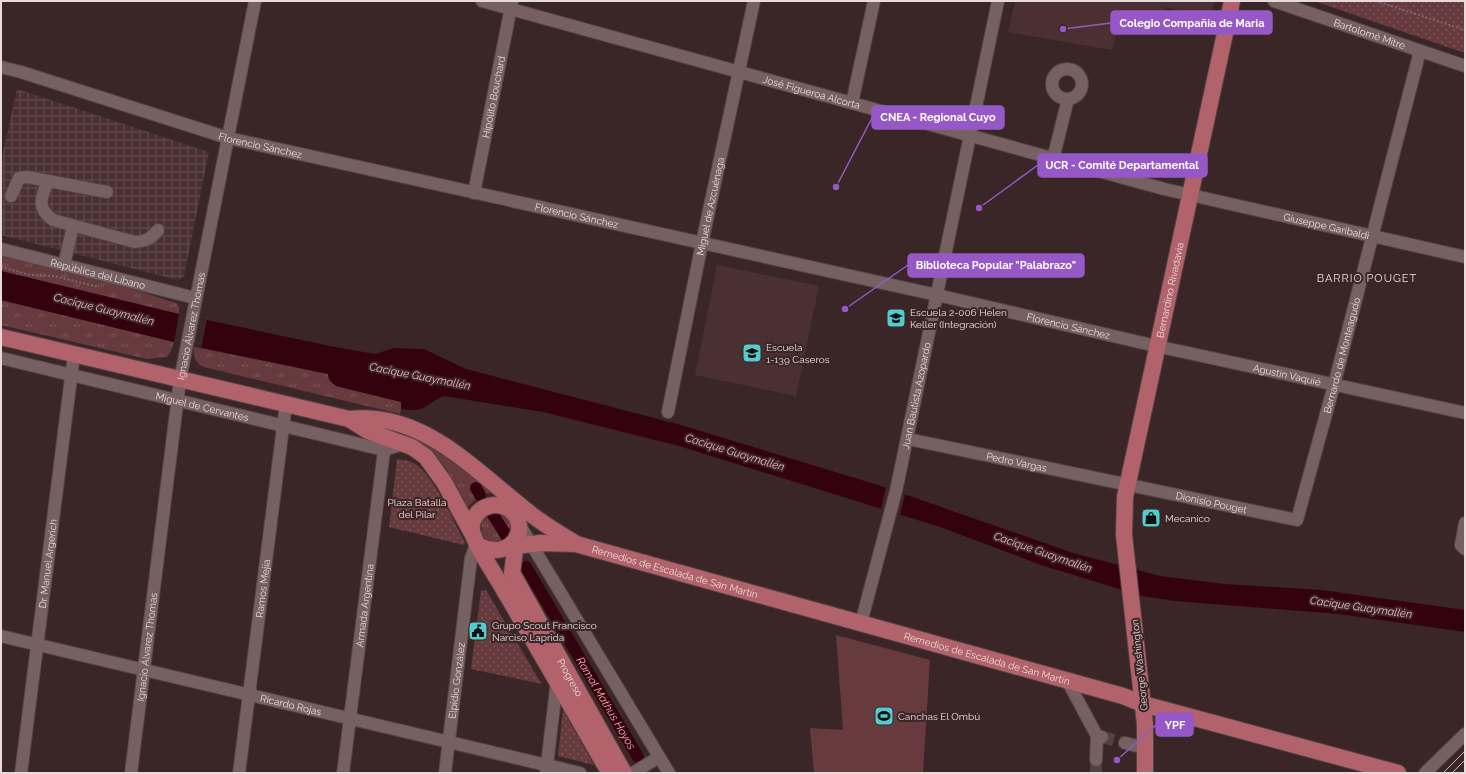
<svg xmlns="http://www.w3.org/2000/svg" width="1466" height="774" font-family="Raleway,sans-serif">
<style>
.built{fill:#4b3032}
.industrial{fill:url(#industrial-grid)}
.grass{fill:url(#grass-tufts)}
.park{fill:url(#park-dots)}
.garden{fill:#673a3e}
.water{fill:#34020c}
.pier{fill:#3a2627}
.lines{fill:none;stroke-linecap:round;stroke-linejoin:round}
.canal{stroke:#34020c;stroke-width:12}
.minor-tunnel{stroke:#544142;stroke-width:12;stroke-dasharray:12 6;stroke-linecap:butt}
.minor-casing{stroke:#544345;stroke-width:14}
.major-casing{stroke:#544345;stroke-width:18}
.path{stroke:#7c6a6b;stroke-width:2;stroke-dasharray:2 2;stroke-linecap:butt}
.minor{stroke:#776061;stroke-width:12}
.major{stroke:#b1626b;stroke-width:16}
.tram{stroke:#cbbcbd;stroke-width:1}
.labels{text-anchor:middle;stroke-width:4;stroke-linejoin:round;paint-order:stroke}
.street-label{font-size:10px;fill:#e8dadb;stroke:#3a2627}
.poi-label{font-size:10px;fill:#e8dadb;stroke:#3a2627;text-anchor:start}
.park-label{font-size:10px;fill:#ffd1d3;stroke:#3a2627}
.neighbourhood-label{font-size:11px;letter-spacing:1px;fill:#e8dadb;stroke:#3a2627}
.water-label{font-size:11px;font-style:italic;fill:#f8b6ba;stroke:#3a2627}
.leader{fill:none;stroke:#9658c6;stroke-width:1.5}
.callout-dot{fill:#9658c6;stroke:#3a2627;stroke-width:1.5}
.callout{fill:#9658c6;stroke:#9658c6;stroke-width:1.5}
.callout-label{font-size:11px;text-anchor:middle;font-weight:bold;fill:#fff}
</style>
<defs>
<pattern id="industrial-grid" width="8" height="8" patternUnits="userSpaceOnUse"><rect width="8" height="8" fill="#4b3032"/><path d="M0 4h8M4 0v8" fill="none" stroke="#654d4f"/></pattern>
<pattern id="grass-tufts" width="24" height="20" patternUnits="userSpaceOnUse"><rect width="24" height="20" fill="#673a3e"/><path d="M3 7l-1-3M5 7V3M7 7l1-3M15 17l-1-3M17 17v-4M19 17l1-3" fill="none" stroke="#7d5659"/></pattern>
<pattern id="park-dots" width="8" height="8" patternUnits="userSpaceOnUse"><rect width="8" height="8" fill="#673a3e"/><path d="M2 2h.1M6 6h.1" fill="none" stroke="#7d5659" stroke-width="1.8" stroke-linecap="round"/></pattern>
</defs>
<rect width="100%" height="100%" fill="#3a2627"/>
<g class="built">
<path d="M1015 1H1214L1211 17 1164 7 1159 25 1120 18 1112 50 1008 32Z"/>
<path d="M717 265 819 286 796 396 695 375Z"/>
</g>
<path class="industrial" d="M17 89 209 152 184 277 178 280 1 235V162Z"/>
<g class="grass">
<path d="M1 255 129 288 176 303 179 306V314L1 271Z"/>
<path d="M1 300 174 342 170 353 167 357 147 359 1 325Z"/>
<path d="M194 347 328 374V378L336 386 402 402 400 414 204 367C195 363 193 356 194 347Z"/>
<path d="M406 433 437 448 490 490V493L484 494 478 486 474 491 478 497 466 508C454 478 437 447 405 436Z"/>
<path d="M495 511H499L512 522 510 536Z"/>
<path d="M488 513 505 541C496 544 488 543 482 535L481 521Z"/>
</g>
<g class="park">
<path d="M1314 1H1465V53Z"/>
<path d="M397 459C405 460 412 461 418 466 435 479 453 521 465 542L464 545 389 527Z"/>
<path d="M486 590 539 680 542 684 471 669 481 591Z"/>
<path d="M563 710 594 765 558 756Z"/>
</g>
<path class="garden" d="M836 635 930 660 923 773H814L810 728 843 730Z"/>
<path class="water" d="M1 271 179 314 330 346 375 354 394 348 424 349 466 369 681 425 878 485 1073 553 1160 576 1224 584 1322 590 1465 610V632L1339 614 1175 601 1142 596 1041 565 940 527 679 446 543 412 444 396C423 405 427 413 401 409V402L336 386 330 381 328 374 174 342 1 300Z"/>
<g class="pier">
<path d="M179 314 207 320 201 348 174 342Z"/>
<path d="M886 487 905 494 900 515 881 509Z"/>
</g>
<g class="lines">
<g class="canal">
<path d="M476 488 480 495"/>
<path d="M492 513 507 537"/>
<path id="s1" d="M526 567 638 757"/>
</g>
<g class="minor-tunnel">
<path d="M1102 737 1125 743"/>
<path d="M1096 773V760"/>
</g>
<g class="minor-casing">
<g id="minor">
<path id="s2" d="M482 1 1164 189 1465 257"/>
<path id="s3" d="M1274 1 1465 66"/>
<path id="s4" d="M1 67 21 72 228 138 937 295 1156 346 1465 413"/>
<circle cx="1067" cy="84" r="15"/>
<path d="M852 103 874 1"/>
<path d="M1053 159 1068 99"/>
<path d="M48 181C41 198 36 208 53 220L135 242C146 241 151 239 158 230"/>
<path id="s5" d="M474 193 512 2"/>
<path d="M11 196 19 178 27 177 107 192"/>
<path id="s6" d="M1 249 195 298"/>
<path d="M64 265 73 226"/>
<path id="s7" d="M1 358 384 450 403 444"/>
<path id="s8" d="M668 412 702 243 754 1"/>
<path id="s9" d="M908 439 1297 520 1334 385 1420 51"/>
<path d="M518 522 669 773"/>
<path d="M1465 523 1461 545 1465 549"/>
<path id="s10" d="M861 623 896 491 998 1"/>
<path id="s11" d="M1 636 580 773"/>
<path d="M1068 682 1097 736 1102 737"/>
<path d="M1125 743 1145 748"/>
<path d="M1096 760 1097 736"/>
<path id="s12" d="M21 773 74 354"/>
<path id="s13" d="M131 773 180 380 255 1"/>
<path id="s14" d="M239 773 286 404"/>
<path id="s15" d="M343 773 385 443"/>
<path id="s16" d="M445 773 471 558 477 542"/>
<path d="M546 773 557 681"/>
<path d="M633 773 659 757"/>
<path d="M1425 773 1465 734"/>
</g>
</g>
<g class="major-casing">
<g id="major">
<path d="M1 337 349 419 368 431 412 447 426 457 444 482 474 537"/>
<path d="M349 419C425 411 477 473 532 515 545 525 560 534 575 543"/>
<path id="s17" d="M517 536 512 573 624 773"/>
<path d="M479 546C511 562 533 527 509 509 503 505 496 504 489 506 478 509 470 520 472 531 475 546 497 577 505 592 538 648 570 704 602 760L610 773"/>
<path id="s18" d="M509 547 540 543 576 544 1123 696 1143 704 1398 773"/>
<path id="s19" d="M1145 773V724L1124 535 1125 497 1232 1"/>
</g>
</g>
<g class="path">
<path d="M1376 1 1465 30"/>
<path d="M1 267 30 275 54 276 99 287"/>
</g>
<use href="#minor" class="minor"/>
<use href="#major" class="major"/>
<g class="tram">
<path d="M1443 773 1465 751"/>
<path d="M1452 773 1465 760"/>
</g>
</g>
<defs>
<g id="school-square" transform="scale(1)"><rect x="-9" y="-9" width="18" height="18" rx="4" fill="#52cdcd" stroke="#3a2627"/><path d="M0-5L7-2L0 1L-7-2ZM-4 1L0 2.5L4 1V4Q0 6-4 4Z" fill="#111"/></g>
<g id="shop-square" transform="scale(1)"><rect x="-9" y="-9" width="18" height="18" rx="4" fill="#52cdcd" stroke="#3a2627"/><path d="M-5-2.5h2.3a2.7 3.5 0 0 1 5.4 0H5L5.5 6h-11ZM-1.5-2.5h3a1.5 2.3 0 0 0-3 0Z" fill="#111"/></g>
<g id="civic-square" transform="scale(1)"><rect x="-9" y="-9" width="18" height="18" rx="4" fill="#52cdcd" stroke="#3a2627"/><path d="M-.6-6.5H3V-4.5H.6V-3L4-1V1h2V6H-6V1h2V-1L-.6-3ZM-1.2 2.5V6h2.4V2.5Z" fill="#111"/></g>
<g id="stadium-square" transform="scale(1)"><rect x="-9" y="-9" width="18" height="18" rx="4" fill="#52cdcd" stroke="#3a2627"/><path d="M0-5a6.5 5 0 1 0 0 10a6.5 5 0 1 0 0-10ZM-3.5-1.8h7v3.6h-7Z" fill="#111"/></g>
</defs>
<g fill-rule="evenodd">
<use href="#school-square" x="896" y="318"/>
<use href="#school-square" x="752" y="353"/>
<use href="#shop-square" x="1151" y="518"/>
<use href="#civic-square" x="478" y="631"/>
<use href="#stadium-square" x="884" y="716"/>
</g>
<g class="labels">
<g class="street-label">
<text dy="4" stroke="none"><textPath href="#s3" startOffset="101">Bartolomé Mitre</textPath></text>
<text dy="4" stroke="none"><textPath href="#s2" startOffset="342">José Figueroa Alcorta</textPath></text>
<text dy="4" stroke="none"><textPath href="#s5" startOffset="98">Hipólito Bouchard</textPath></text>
<text dy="4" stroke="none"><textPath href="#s4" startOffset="271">Florencio Sánchez</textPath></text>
<text dy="4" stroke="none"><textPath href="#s8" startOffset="210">Miguel de Azcuénaga</textPath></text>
<text dy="4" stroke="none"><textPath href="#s4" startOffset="595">Florencio Sánchez</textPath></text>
<text dy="4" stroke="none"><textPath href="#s2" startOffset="874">Giuseppe Garibaldi</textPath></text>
<text dy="4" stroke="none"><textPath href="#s6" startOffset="100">República del Líbano</textPath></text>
<text dy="4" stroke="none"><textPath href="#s19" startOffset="489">Bernardino Rivadavia</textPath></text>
<text dy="4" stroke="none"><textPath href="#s13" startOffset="451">Ignacio Álvarez Thomas</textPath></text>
<text dy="4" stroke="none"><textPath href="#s4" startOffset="1099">Florencio Sánchez</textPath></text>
<text dy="4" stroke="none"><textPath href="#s9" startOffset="568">Bernardo de Monteagudo</textPath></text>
<text dy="4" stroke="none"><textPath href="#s4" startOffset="1323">Agustín Vaquié</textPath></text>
<text dy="4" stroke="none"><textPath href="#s10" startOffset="234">Juan Bautista Azopardo</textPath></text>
<text dy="4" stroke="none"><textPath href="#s7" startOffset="207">Miguel de Cervantes</textPath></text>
<text dy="4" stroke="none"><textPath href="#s9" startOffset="111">Pedro Vargas</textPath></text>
<text dy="4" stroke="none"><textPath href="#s9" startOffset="310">Dionisio Pouget</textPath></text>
<text dy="4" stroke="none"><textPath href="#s12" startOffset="211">Dr. Manuel Argerich</textPath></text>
<text dy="4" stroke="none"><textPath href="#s18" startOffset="170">Remedios de Escalada de San Martín</textPath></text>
<text dy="4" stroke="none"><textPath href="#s14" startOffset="186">Ramos Mejía</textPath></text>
<text dy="4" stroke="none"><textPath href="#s15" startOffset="169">Armada Argentina</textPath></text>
<text dy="4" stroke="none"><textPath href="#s13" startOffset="127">Ignacio Álvarez Thomas</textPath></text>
<text dy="4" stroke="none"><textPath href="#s18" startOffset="494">Remedios de Escalada de San Martín</textPath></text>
<text transform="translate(1139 665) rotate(-96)" y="4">George Washington</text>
<text dy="4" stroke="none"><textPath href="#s17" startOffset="157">Progreso</textPath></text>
<text dy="4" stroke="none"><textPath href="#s16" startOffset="93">Elpidio González</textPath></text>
<text dy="4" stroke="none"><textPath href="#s11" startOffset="298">Ricardo Rojas</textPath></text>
</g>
<g class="poi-label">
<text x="910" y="316">Escuela 2-006 Helen<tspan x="910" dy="12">Keller (Integración)</tspan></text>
<text x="766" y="351">Escuela<tspan x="766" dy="12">1-139 Caseros</tspan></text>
<text x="1165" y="522">Mecanico</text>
<text x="492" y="629">Grupo Scout Francisco<tspan x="492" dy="12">Narciso Laprida</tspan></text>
<text x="898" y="720">Canchas El Ombú</text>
</g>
<g class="park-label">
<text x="417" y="506">Plaza Batalla<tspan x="417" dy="12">del Pilar</tspan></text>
</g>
<g class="neighbourhood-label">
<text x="1367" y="282">BARRIO POUGET</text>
</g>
<g class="water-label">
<text transform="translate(104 309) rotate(14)" y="4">Cacique Guaymallén</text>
<text transform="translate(420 376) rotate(11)" y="4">Cacique Guaymallén</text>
<text transform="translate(735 452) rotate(17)" y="4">Cacique Guaymallén</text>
<text transform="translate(1043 552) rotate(19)" y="4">Cacique Guaymallén</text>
<text transform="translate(1361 607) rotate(8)" y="4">Cacique Guaymallén</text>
<text dy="4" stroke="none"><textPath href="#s1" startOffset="158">Ramal Mathus Hoyos</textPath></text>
</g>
</g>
<path class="leader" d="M1063 29L1111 23M836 187L872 118M979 208L1038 165M845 309L908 265M1117 760L1156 725"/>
<g class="callout-dot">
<circle cx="1063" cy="29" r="4"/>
<circle cx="836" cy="187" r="4"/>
<circle cx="979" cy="208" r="4"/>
<circle cx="845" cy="309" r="4"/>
<circle cx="1117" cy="760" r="4"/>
</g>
<g class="callout">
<rect x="1111" y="11" width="161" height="23" rx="4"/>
<rect x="872" y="106" width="132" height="23" rx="4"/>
<rect x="1038" y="154" width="169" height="23" rx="4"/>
<rect x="908" y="254" width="176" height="23" rx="4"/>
<rect x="1156" y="713" width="37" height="23" rx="4"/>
</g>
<g class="callout-label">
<text x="1192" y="27">Colegio Compañia de Maria</text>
<text x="938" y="121">CNEA - Regional Cuyo</text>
<text x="1122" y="169">UCR - Comité Departamental</text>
<text x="996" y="269">Biblioteca Popular "Palabrazo"</text>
<text x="1175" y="729">YPF</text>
</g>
<rect width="1466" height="774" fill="none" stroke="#e8dadb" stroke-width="4"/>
</svg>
